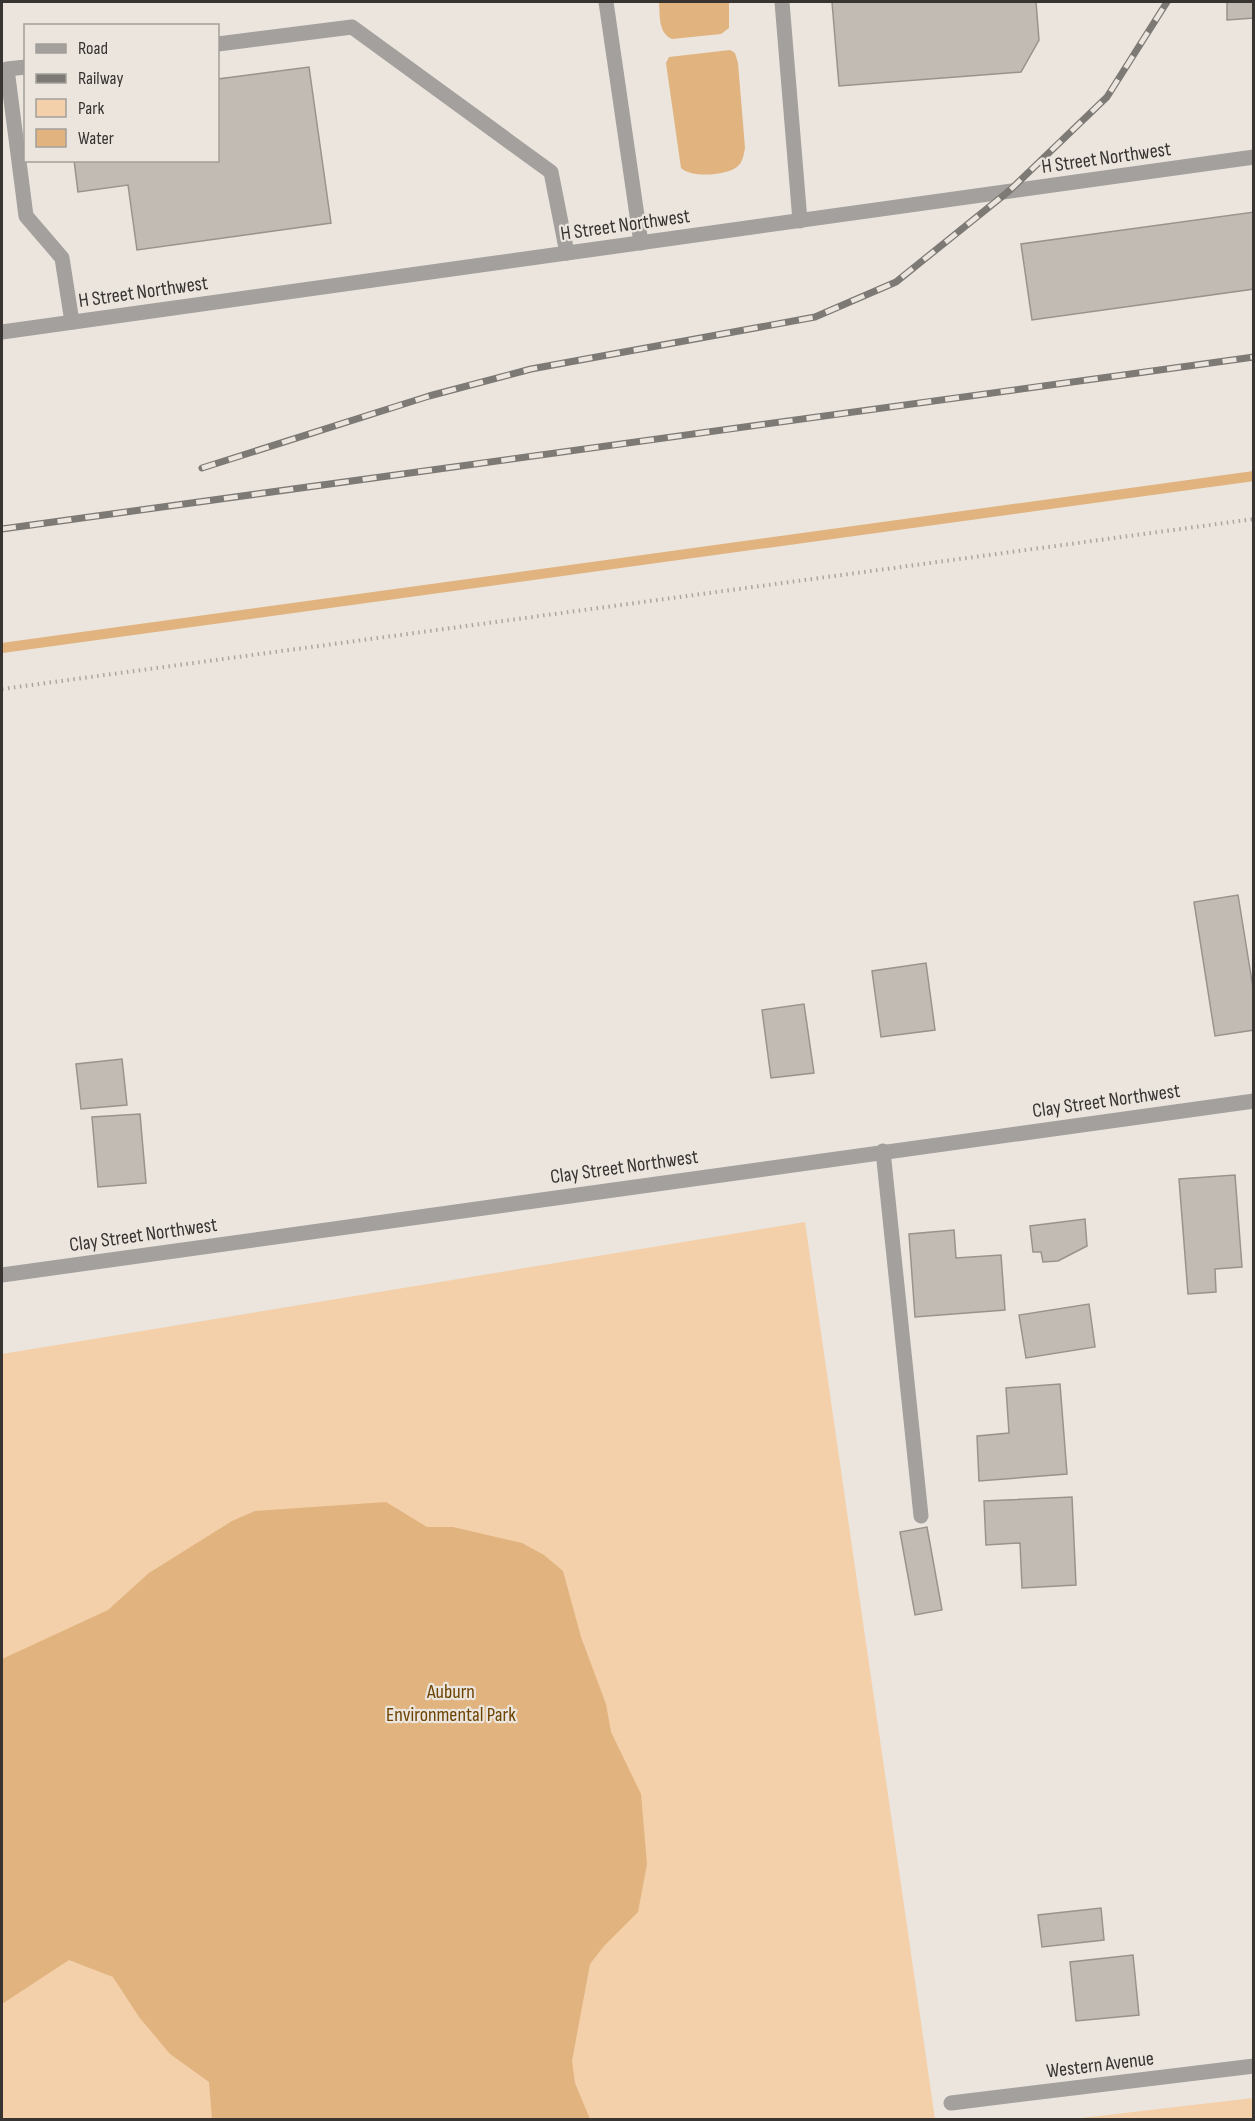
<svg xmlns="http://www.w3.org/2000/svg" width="1255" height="2121" font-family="'Sofia Sans Condensed',sans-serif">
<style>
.green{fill:#f3d0a9}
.water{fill:#e0b37f}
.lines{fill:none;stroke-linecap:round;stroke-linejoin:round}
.stream{stroke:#e0b37f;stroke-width:10}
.building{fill:#c1bbb4;stroke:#99938d;stroke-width:1.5}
.path{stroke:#aba6a1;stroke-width:4;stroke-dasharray:1.5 4.5;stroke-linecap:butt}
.service{stroke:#a3a09d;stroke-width:15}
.minor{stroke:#a3a09d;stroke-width:15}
.rail-casing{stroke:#7d7975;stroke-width:7}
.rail{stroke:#ebe5de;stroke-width:4.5;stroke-dasharray:14;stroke-linecap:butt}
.labels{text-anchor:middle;stroke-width:4.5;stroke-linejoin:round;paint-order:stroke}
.street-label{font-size:20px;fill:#373432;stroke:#ebe5de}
.park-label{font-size:20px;fill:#6d4300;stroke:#ebe5de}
</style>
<rect width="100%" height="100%" fill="#ebe5de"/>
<g class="green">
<path d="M805 1222 935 2119 2 2120V1354Z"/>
<path d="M1253 2098V2119H1073Z"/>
</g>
<g class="water">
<path d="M659 2H729V28L721 34 672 39C658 33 660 15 659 2Z"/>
<path d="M730 50 735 53 738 63 745 148C744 153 743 162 738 166 727 176 691 178 681 168L666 63 669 57Z"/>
<path d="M386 1502 427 1527H453L522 1543 544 1555 563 1571 581 1637 606 1704 611 1732 641 1794 647 1864 638 1912 604 1946 590 1964 572 2061 575 2083 590 2119H212L209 2082 170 2054 139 2017 113 1977 69 1960 2 2004V1659L108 1610 149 1573 232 1521 255 1511Z"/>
</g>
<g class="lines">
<path class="stream" d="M2 648 1254 476"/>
</g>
<g class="building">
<path d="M832 2H1036L1039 40 1021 72 839 86Z"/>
<path d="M1227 2H1254V18L1227 20Z"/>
<path d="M309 67 331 223 137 250 128 185 78 192 74 160H218V79Z"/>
<path d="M1254 212V289L1032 320 1021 244Z"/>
<path d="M1238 895 1254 994V1030L1215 1036 1194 902Z"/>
<path d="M926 963 935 1030 881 1037 872 971Z"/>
<path d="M804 1004 814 1073 771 1078 762 1010Z"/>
<path d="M122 1059 127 1105 81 1109 76 1064Z"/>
<path d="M140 1114 146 1183 98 1187 92 1117Z"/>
<path d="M1235 1175 1242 1267 1215 1269 1216 1292 1188 1294 1179 1179Z"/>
<path d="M1085 1219 1087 1246 1058 1261 1043 1262 1041 1252H1033L1030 1226Z"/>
<path d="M954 1230 956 1258 1001 1255 1005 1310 915 1317 909 1234Z"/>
<path d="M1089 1304 1095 1347 1026 1358 1019 1315Z"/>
<path d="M1060 1384 1067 1474 979 1481 977 1436 1009 1433 1006 1388Z"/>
<path d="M1072 1497 1076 1585 1022 1588 1020 1543 986 1545 984 1501Z"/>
<path d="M927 1527 942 1610 915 1615 900 1532Z"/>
<path d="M1101 1908 1104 1940 1042 1947 1038 1915Z"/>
<path d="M1133 1955 1139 2015 1076 2021 1070 1962Z"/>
</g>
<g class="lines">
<path class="path" d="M2 689 1254 519"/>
<g class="service">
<path d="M606 2 641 243"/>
<path d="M782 2 800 221"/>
<path d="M218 44 352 27 551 172 567 253"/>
<path d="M26 67 7 69 26 216 62 258 72 322"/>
<path d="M883 1151 921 1516"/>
</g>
<g class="minor">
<path d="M2 332 1254 157"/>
<path d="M2 1275 1254 1101"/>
<path d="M951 2103 1254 2066"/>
</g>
<g class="rail-casing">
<g id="rail">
<path d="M202 468 429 396 531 369 815 317 896 282 1009 191 1107 97 1167 2"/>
<path d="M2 529 1254 357"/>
</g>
</g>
<use href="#rail" class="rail"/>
</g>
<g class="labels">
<g class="street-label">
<text transform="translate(1106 157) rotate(-8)" y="7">H Street Northwest</text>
<text transform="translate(625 224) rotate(-8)" y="7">H Street Northwest</text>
<text transform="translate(143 291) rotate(-8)" y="7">H Street Northwest</text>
<text transform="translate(1106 1100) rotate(-8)" y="7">Clay Street Northwest</text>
<text transform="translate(624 1166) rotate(-8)" y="7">Clay Street Northwest</text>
<text transform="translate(143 1234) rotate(-8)" y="7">Clay Street Northwest</text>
<text transform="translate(1100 2064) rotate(-7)" y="7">Western Avenue</text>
</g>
<g class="park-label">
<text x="451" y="1698">Auburn<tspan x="451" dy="23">Environmental Park</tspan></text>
</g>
</g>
<rect width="1255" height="2121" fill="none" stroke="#373432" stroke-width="6"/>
<rect x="24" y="24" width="195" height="138" fill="#ebe5de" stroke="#a39e99" stroke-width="1.5"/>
<rect x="36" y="44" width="30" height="9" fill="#a3a09d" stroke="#a39e99" stroke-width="1.5"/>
<text x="78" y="54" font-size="18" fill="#373432">Road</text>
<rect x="36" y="74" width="30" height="9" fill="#7d7975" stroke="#a39e99" stroke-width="1.5"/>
<text x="78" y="84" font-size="18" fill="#373432">Railway</text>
<rect x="36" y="99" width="30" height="18" fill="#f3d0a9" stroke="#a39e99" stroke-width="1.5"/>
<text x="78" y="114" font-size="18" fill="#373432">Park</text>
<rect x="36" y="129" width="30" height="18" fill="#e0b37f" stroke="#a39e99" stroke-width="1.5"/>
<text x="78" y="144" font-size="18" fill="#373432">Water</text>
</svg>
